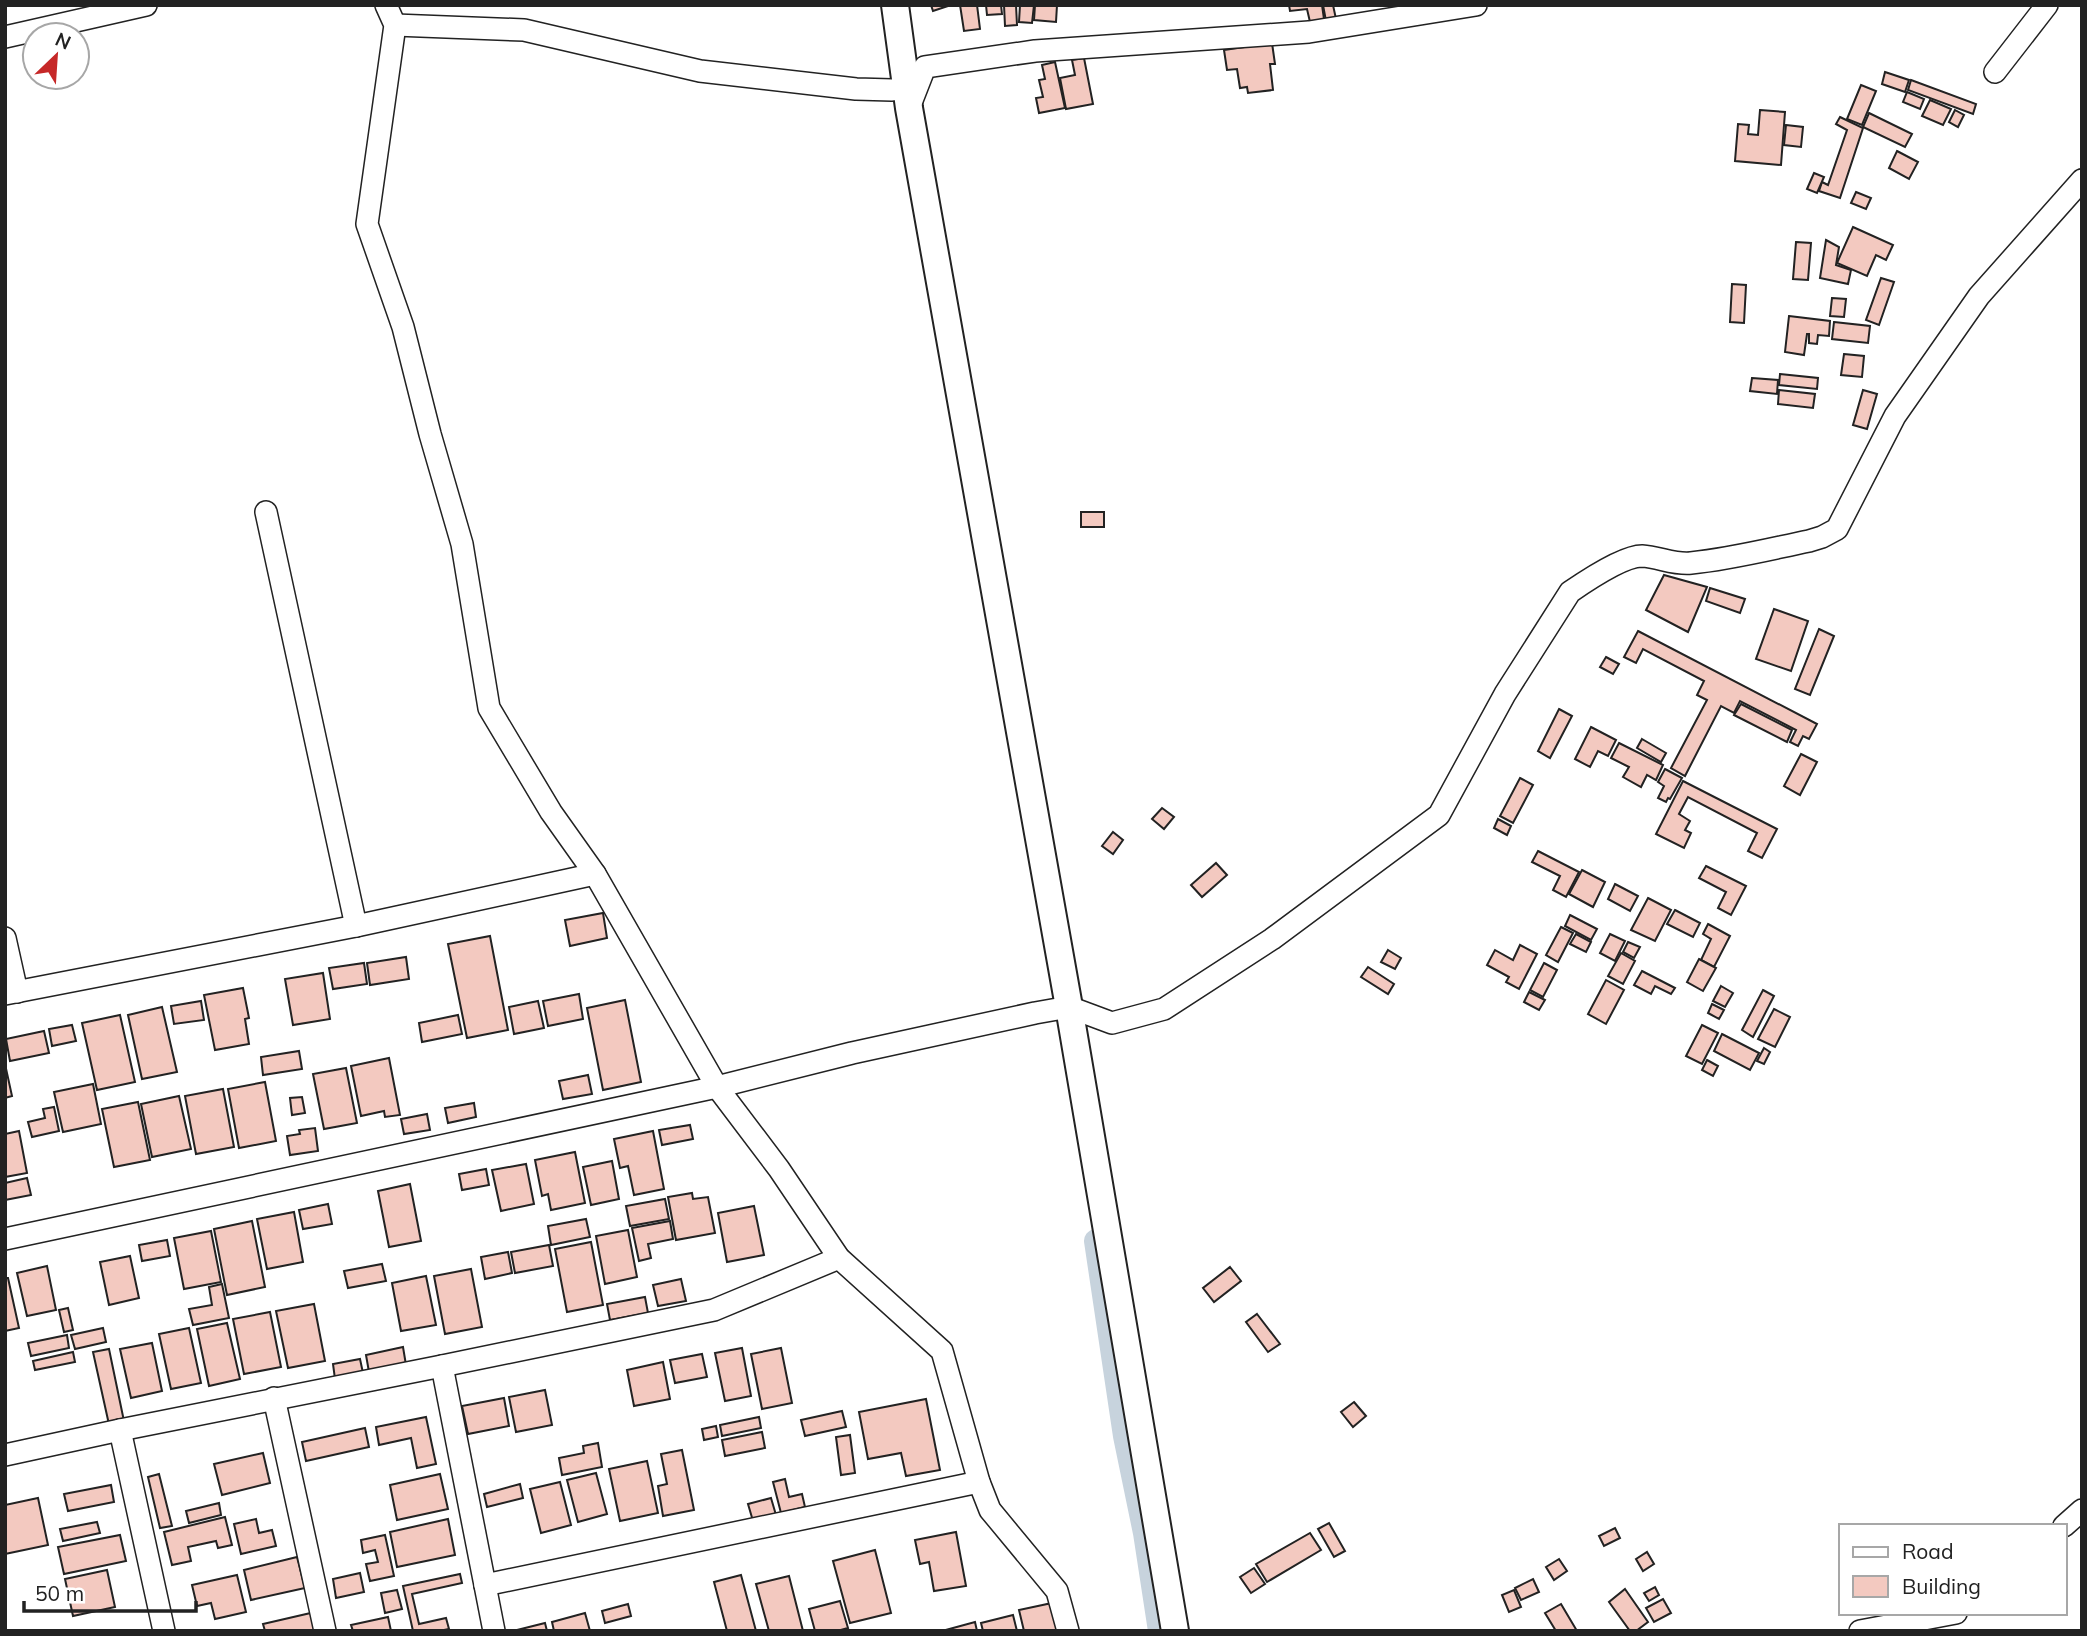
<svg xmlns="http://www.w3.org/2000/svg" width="2087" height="1636" font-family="Mulish,sans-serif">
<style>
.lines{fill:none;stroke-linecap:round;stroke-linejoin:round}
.canal{stroke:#c7d3dd;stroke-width:24}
.building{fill:#f3c9c0;stroke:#222;stroke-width:2}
.minor-casing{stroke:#222;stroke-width:24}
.tertiary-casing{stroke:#222;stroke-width:30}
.minor{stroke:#fff;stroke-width:21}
.tertiary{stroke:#fff;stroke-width:26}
</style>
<rect width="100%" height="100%" fill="#fff"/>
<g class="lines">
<path class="canal" d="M1096 1241 1125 1436 1145 1533 1160 1631"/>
</g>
<g class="building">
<path d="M931 5H951L933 11Z"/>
<path d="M960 5H977L980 29 964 31Z"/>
<path d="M986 5H1001L1002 14 987 15Z"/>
<path d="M1004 5H1016L1017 25 1005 26Z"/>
<path d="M1020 5H1034L1032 23 1019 22Z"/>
<path d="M1035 5H1057L1056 22 1034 20Z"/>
<path d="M1289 5H1322L1324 19 1310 22 1307 9 1290 11Z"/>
<path d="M1323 5H1333L1336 19 1326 21Z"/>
<path d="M1272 43 1275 64H1270L1273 90 1248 93 1247 87 1240 88 1237 69 1227 70 1224 50Z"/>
<path d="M1084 58 1093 104 1066 109 1060 78 1075 75 1072 60Z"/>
<path d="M1055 62 1065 108 1039 113 1036 98 1043 97 1039 80 1045 79 1042 65Z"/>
<path d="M1885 72 1909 80 1905 92 1882 84Z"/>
<path d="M1911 80 1976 104 1973 114 1908 90Z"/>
<path d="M1861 85 1876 91 1862 125 1847 119Z"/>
<path d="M1907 92 1924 99 1920 109 1903 102Z"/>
<path d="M1930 100 1951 109 1943 125 1922 116Z"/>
<path d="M1760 110 1785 112 1781 165 1735 161 1738 124 1749 125 1748 134 1758 135Z"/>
<path d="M1955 110 1964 115 1958 127 1949 122Z"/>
<path d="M1869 113 1912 134 1905 147 1863 127Z"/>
<path d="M1840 117 1863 128 1840 198 1819 191 1822 182 1828 185 1847 130 1836 124Z"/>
<path d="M1786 125 1803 127 1801 147 1784 145Z"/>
<path d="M1897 151 1918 162 1909 179 1889 168Z"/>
<path d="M1814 173 1824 177 1817 193 1807 189Z"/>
<path d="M1856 192 1871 198 1866 209 1851 203Z"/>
<path d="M1853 227 1893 245 1886 260 1876 255 1867 276 1837 263Z"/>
<path d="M1826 240 1839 247 1836 265 1851 270 1848 284 1820 278Z"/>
<path d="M1796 242 1811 243 1808 280 1793 279Z"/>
<path d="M1881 278 1894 282 1879 325 1866 320Z"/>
<path d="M1732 284 1746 285 1744 323 1730 322Z"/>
<path d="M1832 298 1846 299 1844 317 1830 316Z"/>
<path d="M1789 316 1830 321 1829 336 1818 335 1817 344 1809 343V334H1807L1804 355 1785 352Z"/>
<path d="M1834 322 1870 326 1868 343 1832 339Z"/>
<path d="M1844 354 1864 356 1862 377 1841 375Z"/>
<path d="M1780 374 1818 378 1817 389 1779 385Z"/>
<path d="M1752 378 1778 380 1777 394 1750 391Z"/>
<path d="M1779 390 1815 394 1813 408 1778 404Z"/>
<path d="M1863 390 1877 394 1867 429 1853 425Z"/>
<rect x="1081" y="512" width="23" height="15"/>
<path d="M1664 575 1707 587 1688 632 1646 610Z"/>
<path d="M1710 588 1745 599 1740 613 1706 601Z"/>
<path d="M1774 609 1808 621 1791 671 1756 659Z"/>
<path d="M1819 629 1834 636 1810 695 1795 689Z"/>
<path d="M1638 631 1817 724 1809 739 1803 736 1798 746 1790 742 1796 730 1740 701 1734 713 1721 706 1685 776 1671 768 1707 700 1697 695 1704 681 1643 649 1636 663 1624 657Z"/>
<path d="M1606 657 1619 664 1613 674 1600 667Z"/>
<path d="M1741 704 1792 730 1787 742 1734 715Z"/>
<path d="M1559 709 1572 716 1550 758 1538 751Z"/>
<path d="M1591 727 1616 740 1608 756 1598 751 1590 767 1575 759Z"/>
<path d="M1642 739 1666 753 1661 762 1637 748Z"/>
<path d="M1619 743 1663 765 1656 780 1647 775 1641 787 1623 777 1629 767 1611 758Z"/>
<path d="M1801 754 1817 762 1800 795 1784 786Z"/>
<path d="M1665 769 1682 778 1670 799 1668 798 1666 802 1658 798 1664 786 1658 782Z"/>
<path d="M1520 778 1533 785 1513 823 1500 816Z"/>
<path d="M1683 781 1777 829 1762 858 1748 851 1757 833 1688 797 1679 814 1690 821 1685 830 1691 833 1684 848 1656 834Z"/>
<path d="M1162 808 1174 817 1164 829 1152 819Z"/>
<path d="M1498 819 1511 826 1507 835 1494 828Z"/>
<path d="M1113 832 1123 840 1113 854 1102 846Z"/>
<path d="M1538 851 1579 872 1566 897 1553 890 1560 876 1532 862Z"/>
<path d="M1216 863 1227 875 1202 897 1191 885Z"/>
<path d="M1706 866 1746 886 1731 915 1718 908 1726 892 1699 878Z"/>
<path d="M1582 870 1605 882 1593 907 1569 894Z"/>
<path d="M1615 884 1638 896 1630 911 1608 899Z"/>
<path d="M1648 898 1671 910 1655 941 1631 930Z"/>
<path d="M1675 910 1700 923 1693 937 1667 924Z"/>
<path d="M603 913 607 938 570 946 565 920Z"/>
<path d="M1570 915 1597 929 1591 940 1565 926Z"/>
<path d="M1708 924 1730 936 1714 967 1701 960 1711 939 1703 934Z"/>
<path d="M1561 927 1573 933 1558 962 1546 955Z"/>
<path d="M1576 934 1591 942 1586 952 1570 944Z"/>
<path d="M1610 934 1625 941 1615 961 1600 953Z"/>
<path d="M490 936 508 1030 467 1038 448 944Z"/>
<path d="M1628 942 1640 947 1634 958 1623 952Z"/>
<path d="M1520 945 1537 954 1519 989 1506 982 1509 977 1487 965 1495 950 1513 960Z"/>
<path d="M1388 950 1401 958 1395 969 1381 962Z"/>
<path d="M1621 953 1635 961 1623 984 1608 976Z"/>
<path d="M406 957 409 979 370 985 367 963Z"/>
<path d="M1699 959 1716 968 1703 991 1687 982Z"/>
<path d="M364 963 367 984 333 989 329 968Z"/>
<path d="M1544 963 1557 970 1543 997 1530 990Z"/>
<path d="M1368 967 1394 984 1388 994 1361 977Z"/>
<path d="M1642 971 1675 988 1671 994 1655 986 1651 994 1634 985Z"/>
<path d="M323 973 330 1019 293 1025 285 979Z"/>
<path d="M1606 980 1624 990 1606 1024 1588 1014Z"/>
<path d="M1721 986 1733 993 1725 1007 1713 1001Z"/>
<path d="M243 988 249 1018 245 1019 249 1044 215 1050 204 995Z"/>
<path d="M1763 990 1774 996 1753 1037 1742 1030Z"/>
<path d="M1529 992 1545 1000 1539 1010 1524 1002Z"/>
<path d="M579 994 583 1019 548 1026 543 1001Z"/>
<path d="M625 1000 641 1082 603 1090 587 1008Z"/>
<path d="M201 1001 204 1020 174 1024 171 1006Z"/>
<path d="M538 1001 544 1028 514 1034 509 1007Z"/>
<path d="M1712 1004 1724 1010 1719 1019 1708 1013Z"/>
<path d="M162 1007 177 1072 142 1079 128 1015Z"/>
<path d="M1774 1009 1790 1017 1775 1047 1758 1039Z"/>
<path d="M120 1015 135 1082 97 1090 82 1023Z"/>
<path d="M458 1015 462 1034 422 1042 419 1023Z"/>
<path d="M72 1025 76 1041 52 1046 49 1029Z"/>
<path d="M1702 1025 1718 1033 1702 1064 1686 1056Z"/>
<path d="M44 1031 49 1053 10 1061 6 1039Z"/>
<path d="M1722 1034 1759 1053 1750 1070 1714 1051Z"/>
<path d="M1764 1048 1770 1052 1764 1064 1757 1061Z"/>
<path d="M299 1051 302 1069 263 1075 261 1057Z"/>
<path d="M389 1058 400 1115 385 1117 384 1111 361 1116 351 1066Z"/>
<path d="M1707 1060 1718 1066 1713 1076 1702 1070Z"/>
<path d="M5 1064 12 1096 5 1098Z"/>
<path d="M346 1068 357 1123 324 1129 313 1074Z"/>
<path d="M588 1075 592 1094 563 1099 559 1081Z"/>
<path d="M265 1082 276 1141 239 1148 228 1089Z"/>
<path d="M93 1084 101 1124 63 1132 54 1092Z"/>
<path d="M223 1089 234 1147 196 1154 185 1096Z"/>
<path d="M179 1096 191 1149 152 1157 141 1104Z"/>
<path d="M302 1097 305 1113 292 1115 290 1098Z"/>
<path d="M138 1102 150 1160 114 1167 102 1109Z"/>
<path d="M474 1103 476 1117 448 1123 445 1108Z"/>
<path d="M54 1107 59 1131 32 1137 28 1122 45 1118 43 1109Z"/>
<path d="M427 1114 430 1130 404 1134 401 1119Z"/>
<path d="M690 1125 693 1139 662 1145 659 1130Z"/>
<path d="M315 1128 318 1151 290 1155 287 1136 300 1134 299 1130Z"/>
<path d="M19 1131 27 1173 5 1177V1134Z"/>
<path d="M653 1131 664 1189 634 1195 628 1166 620 1168 614 1139Z"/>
<path d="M575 1152 585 1203 551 1210 548 1194 542 1196 535 1160Z"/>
<path d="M612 1161 619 1199 591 1205 583 1167Z"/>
<path d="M526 1164 534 1204 501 1211 492 1170Z"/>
<path d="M486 1169 489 1185 462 1190 459 1174Z"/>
<path d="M27 1178 31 1195 5 1200V1183Z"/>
<path d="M410 1184 421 1241 389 1247 378 1191Z"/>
<path d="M692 1193 693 1199 708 1197 715 1233 676 1240 668 1197Z"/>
<path d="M665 1199 669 1219 630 1226 626 1206Z"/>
<path d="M328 1204 332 1224 303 1229 299 1210Z"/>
<path d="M754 1206 764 1255 727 1262 718 1213Z"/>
<path d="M294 1212 303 1262 267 1269 257 1219Z"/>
<path d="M586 1219 590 1237 551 1245 548 1226Z"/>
<path d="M252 1221 265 1287 227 1295 214 1229Z"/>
<path d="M670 1221 673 1239 648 1244 651 1258 639 1261 632 1228Z"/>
<path d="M628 1230 637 1277 605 1284 596 1236Z"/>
<path d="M211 1231 221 1282 184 1289 174 1238Z"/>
<path d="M167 1240 170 1256 142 1261 139 1245Z"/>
<path d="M591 1242 603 1305 567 1312 555 1249Z"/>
<path d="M549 1245 553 1266 515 1273 511 1252Z"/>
<path d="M508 1252 512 1273 485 1279 481 1257Z"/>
<path d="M130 1256 139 1298 109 1305 100 1262Z"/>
<path d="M382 1264 386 1281 348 1288 344 1271Z"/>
<path d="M47 1266 56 1310 27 1316 17 1273Z"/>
<path d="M1230 1267 1241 1281 1214 1302 1203 1288Z"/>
<path d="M471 1269 482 1327 445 1334 434 1276Z"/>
<path d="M426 1276 436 1325 401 1331 392 1283Z"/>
<path d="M5 1278H8L19 1328 5 1331Z"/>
<path d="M681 1279 686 1301 658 1306 653 1285Z"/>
<path d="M222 1284 229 1318 193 1325 189 1309 212 1305 209 1287Z"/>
<path d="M645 1297 648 1313 610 1320 607 1304Z"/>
<path d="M314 1304 325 1361 288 1368 276 1311Z"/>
<path d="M68 1308 73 1330 64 1332 59 1310Z"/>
<path d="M270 1312 281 1367 244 1374 233 1319Z"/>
<path d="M1257 1314 1280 1344 1268 1352 1246 1322Z"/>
<path d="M227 1323 240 1379 209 1386 197 1329Z"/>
<path d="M103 1328 106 1342 75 1349 71 1335Z"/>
<path d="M189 1328 201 1383 171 1389 159 1334Z"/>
<path d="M67 1335 69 1348 31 1356 28 1343Z"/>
<path d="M152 1343 162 1391 131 1398 120 1349Z"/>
<path d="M403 1347 406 1365 369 1372 366 1355Z"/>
<path d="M742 1348 751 1396 725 1401 715 1353Z"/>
<path d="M781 1348 792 1403 762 1409 751 1354Z"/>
<path d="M109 1349 125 1426 110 1429 93 1352Z"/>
<path d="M73 1352 75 1362 35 1370 33 1361Z"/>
<path d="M702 1354 707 1377 675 1383 670 1360Z"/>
<path d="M360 1359 363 1373 335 1379 333 1364Z"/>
<path d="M663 1362 670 1399 634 1406 627 1370Z"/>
<path d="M545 1390 552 1425 516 1432 509 1397Z"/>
<path d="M504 1398 509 1426 468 1434 462 1406Z"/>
<path d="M926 1399 940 1470 906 1476 901 1453 868 1459 859 1412Z"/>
<path d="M1354 1402 1366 1416 1353 1427 1341 1412Z"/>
<path d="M842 1411 846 1427 805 1436 801 1420Z"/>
<path d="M426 1417 436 1464 417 1468 411 1438 379 1445 376 1427Z"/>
<path d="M759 1417 761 1428 722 1436 720 1425Z"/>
<path d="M716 1426 718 1437 704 1440 702 1429Z"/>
<path d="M365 1428 369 1447 306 1461 302 1442Z"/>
<path d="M762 1432 765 1448 725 1456 722 1440Z"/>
<path d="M850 1435 855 1473 841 1475 836 1437Z"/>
<path d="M598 1443 602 1467 562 1475 559 1458 584 1453 583 1446Z"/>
<path d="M682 1450 694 1510 663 1516 658 1486 667 1484 661 1454Z"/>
<path d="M263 1453 270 1483 222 1495 214 1464Z"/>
<path d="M647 1461 658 1513 620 1521 609 1469Z"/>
<path d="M596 1473 607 1514 578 1522 567 1480Z"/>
<path d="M159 1474 172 1526 160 1528 148 1477Z"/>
<path d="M440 1474 448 1509 397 1520 390 1485Z"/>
<path d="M785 1479 789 1497 802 1494 805 1507 781 1513 773 1482Z"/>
<path d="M560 1482 571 1525 541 1533 530 1489Z"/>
<path d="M520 1484 523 1498 487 1507 484 1494Z"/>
<path d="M111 1485 114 1502 68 1511 64 1494Z"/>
<path d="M38 1498 48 1545 5 1554V1505Z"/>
<path d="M771 1498 776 1515 753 1521 748 1504Z"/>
<path d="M219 1503 221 1515 189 1523 186 1511Z"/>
<path d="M225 1517 232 1545 218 1548 216 1541 188 1547 191 1561 172 1565 164 1532Z"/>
<path d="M256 1519 259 1533 272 1530 276 1546 241 1554 234 1524Z"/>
<path d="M448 1519 455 1555 397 1567 390 1532Z"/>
<path d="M97 1522 100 1533 63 1541 60 1529Z"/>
<path d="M1329 1523 1345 1551 1334 1557 1318 1529Z"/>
<path d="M1615 1528 1620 1538 1604 1546 1599 1536Z"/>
<path d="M956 1532 966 1586 934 1591 929 1562 920 1564 915 1540Z"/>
<path d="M1310 1533 1321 1550 1267 1582 1256 1564Z"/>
<path d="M120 1535 126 1561 64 1574 58 1547Z"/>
<path d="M385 1535 394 1576 370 1581 366 1564 378 1562 375 1550 363 1553 361 1540Z"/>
<path d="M875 1550 891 1613 850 1623 833 1561Z"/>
<path d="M1647 1552 1654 1564 1643 1571 1636 1559Z"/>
<path d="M297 1557 305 1588 251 1600 244 1570Z"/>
<path d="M1559 1559 1567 1571 1554 1580 1546 1567Z"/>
<path d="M1254 1568 1265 1584 1251 1593 1240 1577Z"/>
<path d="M107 1570 115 1607 73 1616 65 1579Z"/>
<path d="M360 1573 364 1592 336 1598 333 1579Z"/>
<path d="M460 1574 462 1583 412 1594 419 1624 446 1618 449 1629 439 1631H413L403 1586Z"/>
<path d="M237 1575 246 1612 215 1619 211 1603 197 1606 192 1585Z"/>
<path d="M741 1575 756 1631H727L714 1582Z"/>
<path d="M789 1576 803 1631H769L756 1584Z"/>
<path d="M1533 1579 1539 1592 1521 1600 1515 1588Z"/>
<path d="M1655 1587 1659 1595 1649 1601 1644 1593Z"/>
<path d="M1625 1589 1648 1622 1636 1631H1630L1609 1602Z"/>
<path d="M397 1590 402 1609 385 1613 381 1593Z"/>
<path d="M1514 1590 1521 1607 1509 1612 1502 1595Z"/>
<path d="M1663 1599 1671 1613 1654 1622 1646 1608Z"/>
<path d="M840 1601 848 1628 837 1631H815L809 1609Z"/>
<path d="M1052 1603 1058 1631H1024L1019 1610Z"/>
<path d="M628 1604 631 1616 605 1623 602 1611Z"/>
<path d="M1561 1604 1577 1631H1556L1545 1613Z"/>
<path d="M315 1612 320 1631H265L263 1624Z"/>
<path d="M585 1613 590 1631H554L552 1622Z"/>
<path d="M1013 1615 1017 1631H983L981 1623Z"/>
<path d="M388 1617 391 1631H353L351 1625Z"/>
<path d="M975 1622 977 1631H942Z"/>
<path d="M545 1623 547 1631H513Z"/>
</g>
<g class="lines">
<g class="minor-casing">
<g id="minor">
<path d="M386 5 395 25 367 224 403 327 430 434 462 544 489 708 551 812 595 874 717 1087 779 1169 839 1258 942 1351 979 1482 990 1510 1057 1591 1068 1631"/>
<path d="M395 25 524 30 700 71 856 89 892 90"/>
<path d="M5 37 146 5"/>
<path d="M1995 72 2047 5"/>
<path d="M909 108 925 67 1035 51 1309 32 1476 5"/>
<path d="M266 512 356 926"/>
<path d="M5 938 17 992"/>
<path d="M5 994 356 926 595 874"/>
<path d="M5 1239 717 1087 852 1053 1035 1013 1069 1007 1112 1023 1164 1009 1272 939 1439 815 1505 694 1570 592C1586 581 1623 556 1642 556 1659 557 1675 565 1691 563 1731 559 1770 549 1809 541L1822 537 1837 529 1895 416 1979 296 2082 180"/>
<path d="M442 1366 494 1631"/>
<path d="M274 1398 325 1631"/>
<path d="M120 1430 164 1631"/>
<path d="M5 1455 120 1430 442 1366 714 1310 839 1258"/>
<path d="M2064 1526 2082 1510"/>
<path d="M485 1585 979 1482"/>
<path d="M1860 1631 1956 1613"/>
</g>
</g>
<g class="tertiary-casing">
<path id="tertiary" d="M895 5 909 108 1069 1007 1175 1631"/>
</g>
<use href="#minor" class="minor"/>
<use href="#tertiary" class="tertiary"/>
</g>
<rect width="2087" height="1636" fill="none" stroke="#222222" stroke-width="14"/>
<rect x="1839" y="1524" width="228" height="91" fill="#ffffff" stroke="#a7a7a7" stroke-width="2"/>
<rect x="1853" y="1547" width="35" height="10" fill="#ffffff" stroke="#a7a7a7" stroke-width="2"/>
<text x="1902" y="1559" font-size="21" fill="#222222">Road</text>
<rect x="1853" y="1576" width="35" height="21" fill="#f3c9c0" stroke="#a7a7a7" stroke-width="2"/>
<text x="1902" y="1594" font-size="21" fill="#222222">Building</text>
<g transform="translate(56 56) rotate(25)"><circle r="33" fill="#ffffff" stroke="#a7a7a7" stroke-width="2"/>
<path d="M0-5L12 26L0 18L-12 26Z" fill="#c62828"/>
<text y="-10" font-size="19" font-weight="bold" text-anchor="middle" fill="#222222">N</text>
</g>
<path d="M24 1601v10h172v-10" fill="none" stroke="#222222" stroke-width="3.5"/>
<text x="35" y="1601" font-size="21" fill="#222222" stroke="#ffffff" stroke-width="5" paint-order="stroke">50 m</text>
</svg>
